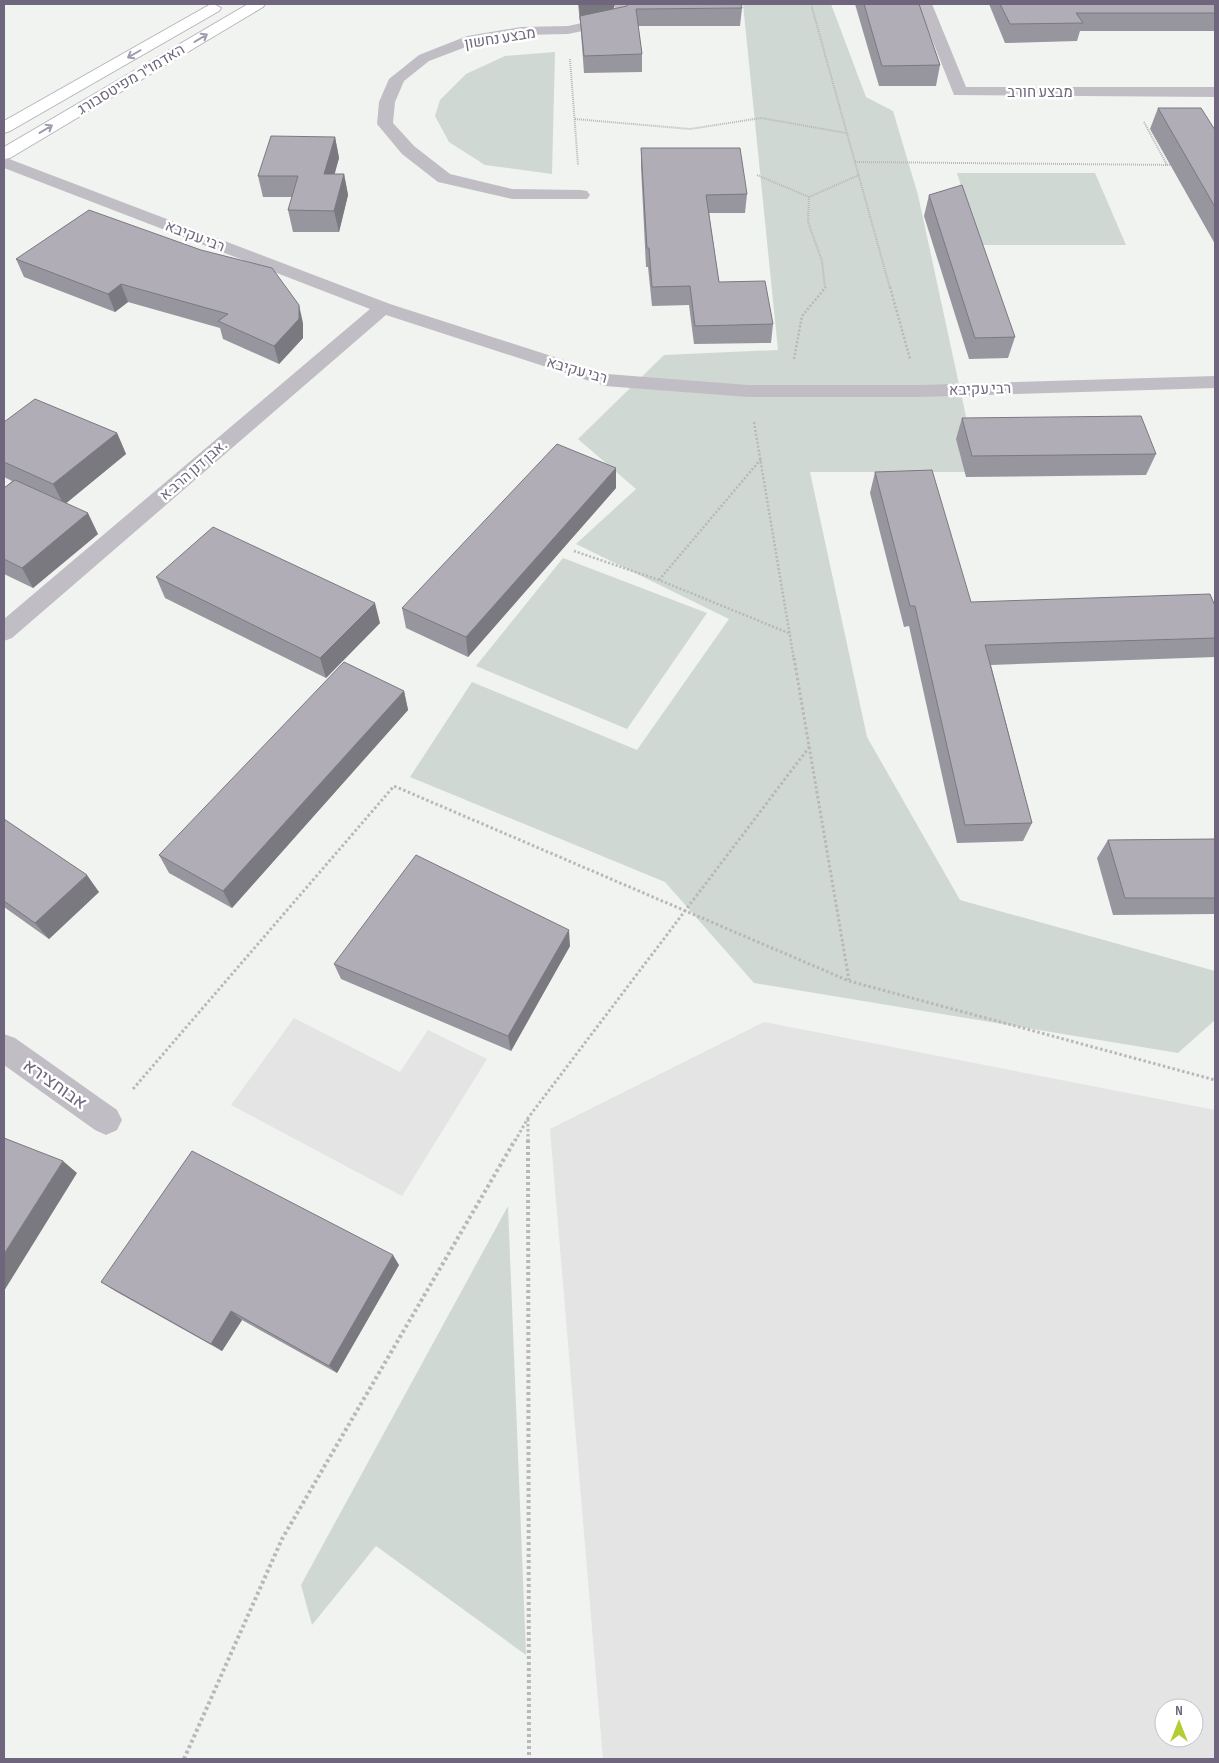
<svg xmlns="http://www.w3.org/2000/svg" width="1219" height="1763" font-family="'Sofia Sans Condensed',Heebo,sans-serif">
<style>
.built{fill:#e3e4e3;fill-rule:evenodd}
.green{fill:#d0d8d4}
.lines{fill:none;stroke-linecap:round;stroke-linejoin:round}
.secondary-casing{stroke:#b7b4bc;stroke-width:2}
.path-far3{stroke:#b9b7bc;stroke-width:2;stroke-dasharray:1 1;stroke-linecap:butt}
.path-far2{stroke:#b9b7bc;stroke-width:2.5;stroke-dasharray:2 2;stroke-linecap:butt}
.path-far1{stroke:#b9b7bc;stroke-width:3;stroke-dasharray:2.5 2.5;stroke-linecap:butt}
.path{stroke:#b9b7bc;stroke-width:4;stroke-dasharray:3 3;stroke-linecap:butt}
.street{fill:#c0bdc4;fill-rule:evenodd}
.secondary{fill:#fff;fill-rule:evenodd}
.wall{fill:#97959d}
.shaded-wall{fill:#7b7980}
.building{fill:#b0adb7;stroke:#7b7980}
.oneway{stroke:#a19cab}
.labels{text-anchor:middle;stroke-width:5;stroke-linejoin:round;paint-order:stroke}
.far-street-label{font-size:15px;fill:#6f667e;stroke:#fff}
.street-label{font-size:18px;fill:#6f667e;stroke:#fff}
</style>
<rect width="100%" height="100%" fill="#f0f3f0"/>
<g class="built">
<path d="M294 1018 400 1072 428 1030 487 1059 402 1196 231 1105Z"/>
<path d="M764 1022 1215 1110V1759H603L550 1129ZM1164 1708H1194V1738H1164Z"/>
</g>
<g class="green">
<path d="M743 4H831L866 97 893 111 918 195 978 472H810L867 737 960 900 1215 971V1020L1178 1053 754 983 665 882 410 777 472 682 637 750 729 619 576 544 636 489 578 439 664 355 778 350Z"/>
<path d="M555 52 552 174 485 165 449 142 435 116 440 100 466 74 505 56Z"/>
<path d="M957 173H1095L1126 245H980Z"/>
<path d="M563 558 707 613 627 729 476 666Z"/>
<path d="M508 1206 526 1655 376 1546 312 1625 301 1585Z"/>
</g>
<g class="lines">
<g class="secondary-casing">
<g id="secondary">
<path d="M214 4 221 8 219 11 10 131 4 133V121L209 5Z"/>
<path d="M248 4H265L263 7 10 158 4 159V147Z"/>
</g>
</g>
<g class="path-far3">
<path d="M811 4 890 288"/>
<path d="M570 59 578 165"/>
<path d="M575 119 690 129 761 118 846 133"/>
<path d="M1144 122 1167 165"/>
<path d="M855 162 1175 165"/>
<path d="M757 175 809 197 859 175"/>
<path d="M809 197 808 222 822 261 825 288"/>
</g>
<g class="path-far2">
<path d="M890 287 910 359"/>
<path d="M794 359 802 316 826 287"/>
<path d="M754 422 794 660"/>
<path d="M574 551 659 580 791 634"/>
<path d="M659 580 761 459"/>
</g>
<g class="path-far1">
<path d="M794 658 849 980"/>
<path d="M133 1089 394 786 849 981 1215 1080"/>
<path d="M528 1119V1141"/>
<path d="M515 1141 528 1118 810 746"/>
</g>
<g class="path">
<path d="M528 1140 529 1759"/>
<path d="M184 1759 282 1539 515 1140"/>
</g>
<g class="street">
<path d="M615 4H629L628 19 626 22 568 34 521 35 471 45 429 61 404 81 395 102 393 123 414 146 450 174 512 189 581 190 587 191 590 195 587 199H512L438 182 402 154 377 124 379 102 389 79 419 55 467 36 521 27 568 26 614 16Z"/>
<path d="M918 4H932L966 87H1215V97L954 95Z"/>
<path d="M4 157 390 304 607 374 748 385H919L1215 376V388L919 397H748L605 386 386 315 12 638 4 641V619L370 309 4 168Z"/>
<path d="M4 1034 15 1038 117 1110 122 1120 117 1130 106 1135 95 1130 4 1065Z"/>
</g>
<use href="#secondary" class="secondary"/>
</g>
<g class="wall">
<path d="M578 4H615L613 9 742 8 740 26H638L642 54V72L584 73 581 33 580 21V22Z"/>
<path d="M855 4H919L940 65 936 86H879Z"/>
<path d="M989 4H1215V31H1080L1077 41 1005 43Z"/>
<path d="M1158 108 1215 130V244L1150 129Z"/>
<path d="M335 137 339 158 334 174H344L348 195 339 232H293L288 210 292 197H263L258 176Z"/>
<path d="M641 148 747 194 745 213H709L719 282 773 324 771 343 694 344 689 305 652 306 648 267H646L641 167Z"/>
<path d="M929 195 1015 337 1008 358 969 359 924 216Z"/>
<path d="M16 259 303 323V338L279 364 223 339 220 328 128 302 115 312 24 277Z"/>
<path d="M962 418 1156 454 1146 475 966 477 956 439Z"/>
<path d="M4 422 117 433 126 454 66 503 98 534 33 588 4 574V488L12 481 4 477Z"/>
<path d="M616 468V488L468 657 406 628 402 608Z"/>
<path d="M875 472 971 602 1215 606V657L991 665 1032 823 1023 841 957 843 909 626 904 627 870 493Z"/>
<path d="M156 577 380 623 326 678 165 598Z"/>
<path d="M404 691 408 710 232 908 169 873 159 855Z"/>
<path d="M4 819 99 892 49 939 4 907Z"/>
<path d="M1215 839V914L1113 915 1097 858 1108 840Z"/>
<path d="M570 946 511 1051 341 979 334 964Z"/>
<path d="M399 1265 337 1373 242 1320 222 1351 115 1291 101 1282Z"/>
</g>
<g class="shaded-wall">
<path d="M579 4H615L612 14 580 16V22Z"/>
<path d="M335 137 339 158 329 195 324 174Z"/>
<path d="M344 174 348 195 339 232 334 211Z"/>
<path d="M121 284 128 302 115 312 108 294Z"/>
<path d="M299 305 303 323V338L279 364 274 346Z"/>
<path d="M117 433 126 454 64 505 53 484Z"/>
<path d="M616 468V488L468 657 466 637Z"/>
<path d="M88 513 98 534 33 588 22 568Z"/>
<path d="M375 603 380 623 326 678 320 658Z"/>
<path d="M404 691 408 710 232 908 223 891Z"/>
<path d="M87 875 99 892 49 939 35 923Z"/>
<path d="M569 930 570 946 511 1051 508 1036Z"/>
<path d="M63 1161 77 1173 4 1291V1254Z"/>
<path d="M393 1255 399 1265 337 1373 329 1366Z"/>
<path d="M231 1311 242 1320 222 1351 211 1344Z"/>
</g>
<g class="building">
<path d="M629 4H741L742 8 636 9 642 54 584 56 580 16 627 6Z"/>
<path d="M864 4H919L940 65 882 66Z"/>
<path d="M1000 4H1215V13H1076L1083 23 1010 24Z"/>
<path d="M1158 108H1201L1215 130V207Z"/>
<path d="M271 136 335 137 324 174H344L334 211 288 210 298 176H258Z"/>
<path d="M641 148H740L747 194 706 195 719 282 765 281 773 324 695 326 690 286 652 287 649 248H647Z"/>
<path d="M962 185 1015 337 975 338 929 195Z"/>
<path d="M89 210 201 250 272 268 299 305V319L274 346 218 321 228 314 121 284 108 294 16 259Z"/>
<path d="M35 399 117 433 53 484 4 462V422Z"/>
<path d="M1141 416 1156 454 972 456 962 418Z"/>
<path d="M557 444 616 468 466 637 402 608Z"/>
<path d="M932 470 971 602 1210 594 1215 606V638L985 645 1032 823 965 825 915 606H910L875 472Z"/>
<path d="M15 480 88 513 22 568 4 559V488Z"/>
<path d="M213 527 375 603 320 658 156 577Z"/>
<path d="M344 662 404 691 223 891 159 855Z"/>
<path d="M4 819 87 875 35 923 4 901Z"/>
<path d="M1215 839V898H1125L1108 840Z"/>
<path d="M416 855 569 930 508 1036 334 964Z"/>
<path d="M4 1138 63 1161 4 1254Z"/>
<path d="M192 1151 393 1255 329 1366 231 1311 211 1344 101 1282Z"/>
</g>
<defs><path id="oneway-shaft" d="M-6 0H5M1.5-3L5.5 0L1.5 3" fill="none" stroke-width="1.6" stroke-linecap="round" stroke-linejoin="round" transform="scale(1.25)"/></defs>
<g class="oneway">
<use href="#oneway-shaft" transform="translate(201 38) rotate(-31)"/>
<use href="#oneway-shaft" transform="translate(134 54) rotate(150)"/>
<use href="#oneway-shaft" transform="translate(46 129) rotate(-31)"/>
</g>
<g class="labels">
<g class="far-street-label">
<text transform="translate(500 38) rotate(-9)" y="5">מבצע נחשון</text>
<text transform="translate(131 79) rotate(-31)" y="5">האדמו"ר מפיטסבורג</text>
<text x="1040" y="97">מבצע חורב</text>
<text transform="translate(195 236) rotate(21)" y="5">רבי עקיבא</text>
<text transform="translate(577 370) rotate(16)" y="5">רבי עקיבא</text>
<text transform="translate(980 389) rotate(-2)" y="5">רבי עקיבא</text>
<text transform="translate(193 470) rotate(-41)" y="5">אבן דנן הרב א.</text>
</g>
<g class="street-label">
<text transform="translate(55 1084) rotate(35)" y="6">אבוחצירא</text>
</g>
</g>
<rect width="1219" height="1763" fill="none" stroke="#6f667e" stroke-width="10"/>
<g transform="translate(1179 1723)"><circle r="24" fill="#ffffff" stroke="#c5c2cb"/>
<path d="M0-4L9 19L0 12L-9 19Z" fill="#b3ce35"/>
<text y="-8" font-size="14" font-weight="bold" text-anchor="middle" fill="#6f667e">N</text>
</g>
</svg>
